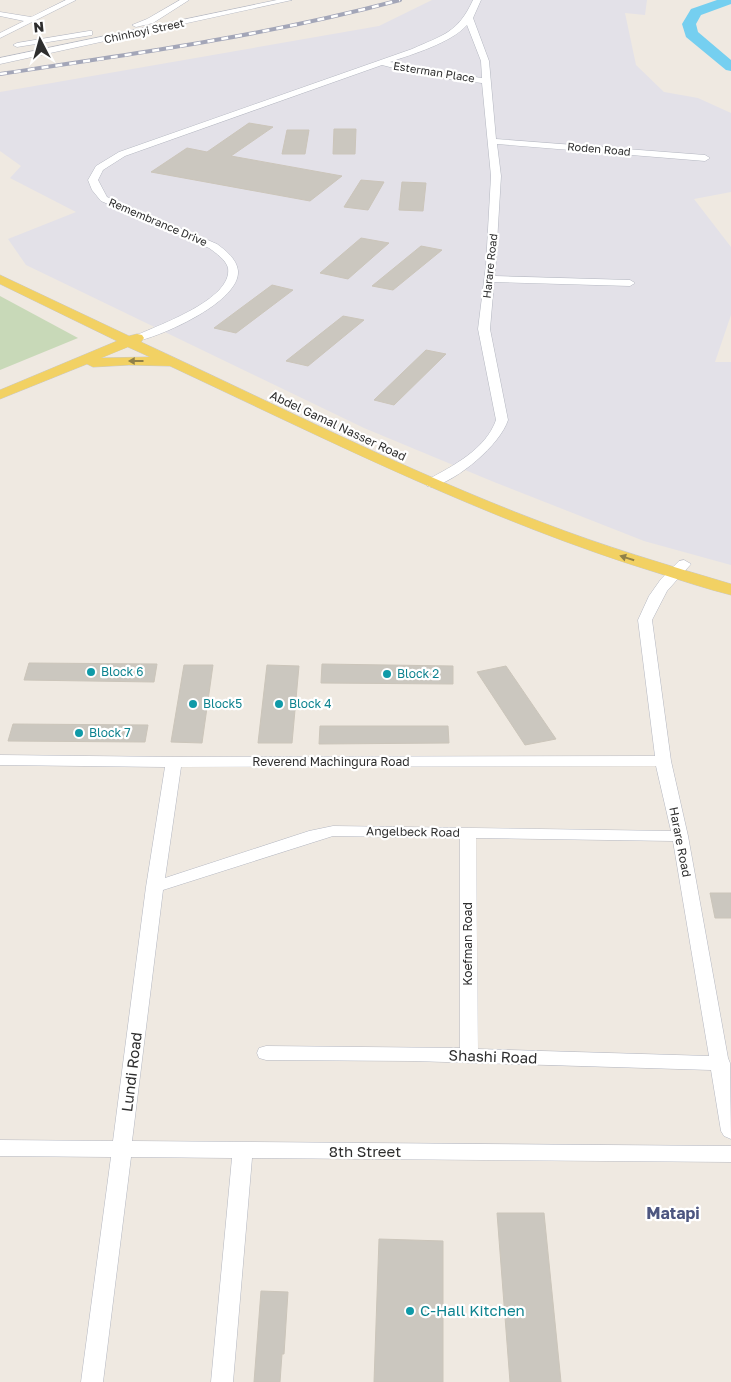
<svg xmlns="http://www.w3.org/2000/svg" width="731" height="1382" font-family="'Golos Text',sans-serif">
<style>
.industrial{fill:#e3e1e8}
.cemetery{fill:#c8d9b8}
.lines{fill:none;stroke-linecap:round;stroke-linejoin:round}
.river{fill:#75cff0;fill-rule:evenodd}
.building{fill:#cbc7bf;stroke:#cbc5ba}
.minor-casing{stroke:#b4b7c1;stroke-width:1}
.major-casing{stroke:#c9c9c9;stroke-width:1}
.minor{fill:#fff;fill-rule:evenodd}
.major{fill:#f2d163;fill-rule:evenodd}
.rail-casing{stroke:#a3a6b8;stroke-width:4}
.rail{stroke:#fff;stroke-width:2.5;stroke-dasharray:7;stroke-linecap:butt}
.oneway{fill:#908048}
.culture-dot{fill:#0f9aa8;stroke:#fff;stroke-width:2}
.labels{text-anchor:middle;stroke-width:4.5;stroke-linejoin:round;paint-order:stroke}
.far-street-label{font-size:11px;fill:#2e2e2e;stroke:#fff}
.street-label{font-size:12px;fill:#2e2e2e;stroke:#fff}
.culture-label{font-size:12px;fill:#0d838f;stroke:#fff;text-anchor:start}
.near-street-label{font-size:15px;fill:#2e2e2e;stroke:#fff}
.near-culture-label{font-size:15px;fill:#0d838f;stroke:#fff;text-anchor:start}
.near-neighbourhood-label{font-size:16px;font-weight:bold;fill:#4d5680;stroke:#fff}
</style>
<rect width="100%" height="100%" fill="#efe9e1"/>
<path class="industrial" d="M432 0H647L645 15 625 13 636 65 664 92 698 98 731 113V192L694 199 731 247V315L715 362H731V565L644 541 494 482 364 428 26 265 8 239 76 212 10 178 21 166 0 151V92L379 26Z"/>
<path class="cemetery" d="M0 296 78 338 0 370Z"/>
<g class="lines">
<path class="river" d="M717 0H731V4L701 15 696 24 698 32 731 60V71L726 70 686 37 682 24 691 9Z"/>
</g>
<g class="building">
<path d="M249 123 273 127 231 156 342 176 310 201 151 172 187 148 207 152Z"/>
<path d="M334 129H356L355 154H333Z"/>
<path d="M287 130H309L305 154H282Z"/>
<path d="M361 180 384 182 368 210 344 207Z"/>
<path d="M402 182 426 183 423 211 399 210Z"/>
<path d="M361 238 389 243 348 279 320 273Z"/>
<path d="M421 246 442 250 393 290 372 286Z"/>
<path d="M272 285 293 290 236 333 214 328Z"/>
<path d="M343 316 364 320 308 366 286 361Z"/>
<path d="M426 350 446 354 394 405 374 400Z"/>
<path d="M29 663 157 664 154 682 24 680Z"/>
<path d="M322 664 453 666V684L321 683Z"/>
<path d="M184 665H213L202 743 171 742Z"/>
<path d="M267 665 299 666 292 743H258Z"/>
<path d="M506 666 556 739 525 745 477 672Z"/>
<path d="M13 724 148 725 145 742 8 741Z"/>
<path d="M320 726H448L449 743 319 744Z"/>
<path d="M710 893H731V918H715Z"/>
<path d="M497 1213H544L561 1382H510Z"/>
<path d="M379 1239 443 1241V1382H374Z"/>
<path d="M261 1291 288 1292 284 1354H282L280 1382H254Z"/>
</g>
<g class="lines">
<g class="minor-casing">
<g id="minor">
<path d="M66 0H76L0 38V33L24 21 0 16V12L31 17Z"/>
<path d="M180 0H189L153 23 136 27 132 25 147 19Z"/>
<path d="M277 0H292L0 64V58Z"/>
<path d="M473 0H481L473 18 489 61 496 139 705 155 710 158 705 161 497 144 501 176 495 276 630 280 635 283 630 286 494 282 490 329 508 420C500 445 458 480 432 487L427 486 426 483 427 480C453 466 486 449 496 420L478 329 486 265 491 176 482 83 425 76 382 65 125 156 103 170 98 180 107 197 217 244C225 250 237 259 238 271 240 301 166 334 141 340L135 337 137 335C159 325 233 299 228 268 226 260 216 253 209 248L101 201 92 190 88 180 96 166 119 152 412 49C443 35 458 33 473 0ZM467 25 481 61 482 78 425 70 390 62C413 54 451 43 467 25Z"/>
<path d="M89 31H92V35L17 47 13 45 17 43Z"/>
<path d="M684 560 691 564 667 591 652 620 671 761 688 836 728 1058 730 1063 731 1139 724 1136 721 1131 711 1070 413 1061 266 1060 259 1058 257 1053 259 1048 266 1046 460 1048V838L333 836 163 890 132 1141 731 1146V1162L252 1158 233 1382H211L232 1158 131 1157 103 1382H81L111 1157 0 1156V1140L113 1141 146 887 165 767 0 765V755L174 757 655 756 638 620 649 596 661 579 679 561ZM656 766 671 831 333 826 309 831 165 878 181 767ZM476 838 673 841 709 1056 478 1049Z"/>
</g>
</g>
<g class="major-casing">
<path id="major" d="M0 275 129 336 137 334 142 335 144 338 141 342C273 403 404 470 541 522 603 546 667 565 731 584V595C707 589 683 581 658 573 489 521 330 441 170 366L129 365 93 367 87 364 0 399V390L117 341 0 284ZM128 347 150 357 101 358Z"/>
</g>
<use href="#minor" class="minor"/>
<use href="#major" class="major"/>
<g class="rail-casing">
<path id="rail" d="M0 74C134 54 269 35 400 0"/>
</g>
<use href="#rail" class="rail"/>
</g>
<defs><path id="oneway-solid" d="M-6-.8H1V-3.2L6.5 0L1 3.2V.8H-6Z" transform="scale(1.25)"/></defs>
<g class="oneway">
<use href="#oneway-solid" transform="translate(136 361) rotate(-180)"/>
<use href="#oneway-solid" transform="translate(627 558) rotate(-163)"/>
</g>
<g class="culture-dot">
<circle cx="91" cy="672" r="5"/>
<circle cx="387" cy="674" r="5"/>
<circle cx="193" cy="704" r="5"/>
<circle cx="279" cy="704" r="5"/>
<circle cx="79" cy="733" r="5"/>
<circle cx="410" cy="1311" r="5"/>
</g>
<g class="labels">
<g class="far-street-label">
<text transform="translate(144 31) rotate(-12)" y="4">Chinhoyi Street</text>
<text transform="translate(434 72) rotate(9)" y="4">Esterman Place</text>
<text transform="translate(599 149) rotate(5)" y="4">Roden Road</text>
<text transform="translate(158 222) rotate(23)" y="4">Remembrance Drive</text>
<text transform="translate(490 266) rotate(-84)" y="4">Harare Road</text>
</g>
<g class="street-label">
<text transform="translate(338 426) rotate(25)" y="4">Abdel Gamal Nasser Road</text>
<text x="331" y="766">Reverend Machingura Road</text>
<text transform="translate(413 832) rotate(1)" y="4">Angelbeck Road</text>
<text transform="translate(680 842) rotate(79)" y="4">Harare Road</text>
<text transform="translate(468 944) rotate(-90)" y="4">Koefman Road</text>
</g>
<g class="culture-label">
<text x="101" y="676">Block 6</text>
<text x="397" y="678">Block 2</text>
<text x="203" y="708">Block5</text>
<text x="289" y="708">Block 4</text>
<text x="89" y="737">Block 7</text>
</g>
<g class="near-street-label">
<text transform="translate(493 1057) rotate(2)" y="5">Shashi Road</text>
<text transform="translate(132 1072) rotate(-83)" y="5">Lundi Road</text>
<text x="365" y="1157">8th Street</text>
</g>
<g class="near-culture-label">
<text x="420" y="1316">C-Hall Kitchen</text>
</g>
<g class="near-neighbourhood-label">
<text x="673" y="1219">Matapi</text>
</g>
</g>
<g transform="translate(40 40) rotate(354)" stroke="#ffffff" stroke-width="4" paint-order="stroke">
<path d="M0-4L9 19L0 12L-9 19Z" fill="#2e2e2e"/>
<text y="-8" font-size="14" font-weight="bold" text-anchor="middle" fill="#2e2e2e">N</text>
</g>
</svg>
